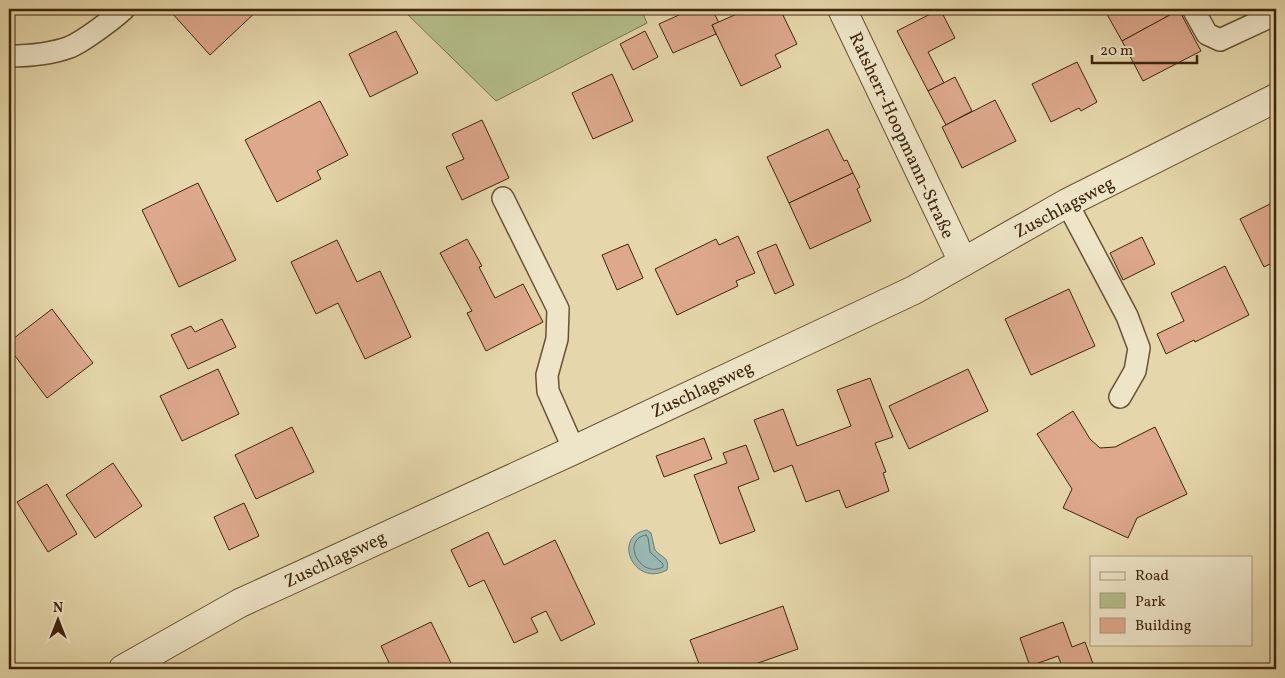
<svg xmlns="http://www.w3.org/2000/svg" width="1285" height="678" font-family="Vollkorn,serif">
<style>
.green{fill:#b4be89;stroke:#7a724a}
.water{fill:#98b8b2;stroke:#747d6f}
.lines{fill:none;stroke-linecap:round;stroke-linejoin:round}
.shore{stroke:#6c6e5e;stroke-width:1}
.building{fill:#dda88c;stroke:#3f250b}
.lane-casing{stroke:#685233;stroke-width:24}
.street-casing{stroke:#685233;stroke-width:30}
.lane{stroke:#eee5c8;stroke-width:21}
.street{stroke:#eee5c8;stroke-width:28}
.labels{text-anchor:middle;stroke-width:4;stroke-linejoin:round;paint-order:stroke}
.street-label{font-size:18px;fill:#3f250b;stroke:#eee5c8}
</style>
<rect width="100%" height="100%" fill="#e5d7ab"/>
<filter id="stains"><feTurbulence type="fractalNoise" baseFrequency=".004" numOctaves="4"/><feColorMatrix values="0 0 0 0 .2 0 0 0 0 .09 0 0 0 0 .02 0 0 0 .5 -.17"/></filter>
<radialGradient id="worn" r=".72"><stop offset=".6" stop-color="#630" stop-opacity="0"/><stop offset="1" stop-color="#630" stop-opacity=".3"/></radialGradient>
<path class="green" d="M402 9H641L647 23 496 101Z"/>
<path class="water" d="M647 530 651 533 655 550C662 558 670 557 667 570 634 588 611 536 647 530Z"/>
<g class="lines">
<path class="shore" d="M646 535 648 538 650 552 663 564V567C639 579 621 539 646 535Z"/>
</g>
<g class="building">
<path d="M174 9H259L210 55 171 12Z"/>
<path d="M692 9H712L719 23 712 25 716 34 673 53 659 24Z"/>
<path d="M748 9H780L797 44 775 55 781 67 741 86 712 25Z"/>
<path d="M884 9H908L896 14 886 11Z"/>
<path d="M940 9 955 38 928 52 944 83 928 91 897 31Z"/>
<path d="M1104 9H1179V10L1122 41Z"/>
<path d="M1179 10 1201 51 1143 81 1122 41Z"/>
<path d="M396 31 418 73 370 97 349 54Z"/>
<path d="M645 31 658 57 633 70 620 44Z"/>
<path d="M1077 62 1097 102 1081 111 1079 108 1051 122 1032 84Z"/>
<path d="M612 74 633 121 593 139 572 93Z"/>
<path d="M955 77 972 111 946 125 928 91Z"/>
<path d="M995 100 1016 141 962 168 942 127Z"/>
<path d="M320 101 348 155 317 171 321 179 277 202 245 140Z"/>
<path d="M482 120 509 178 462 200 446 167 464 159 452 134Z"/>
<path d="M828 129 844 161 847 160 853 173 789 203 767 157Z"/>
<path d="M853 173 860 187 857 189 871 221 810 249 789 203Z"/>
<path d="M198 183 236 260 179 287 142 210Z"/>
<path d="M1276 201V261L1264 267 1240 219Z"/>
<path d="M738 236 755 273 736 281 738 286 677 315 655 269 716 239 719 245Z"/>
<path d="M1142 237 1155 264 1123 280 1110 253Z"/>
<path d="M467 239 482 266 479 267 495 298 523 284 543 322 486 351 467 313 472 311 440 253Z"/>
<path d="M337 240 357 282 380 271 411 337 365 359 338 303 316 314 291 262Z"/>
<path d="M628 244 643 278 617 290 602 255Z"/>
<path d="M776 244 794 285 775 294 757 252Z"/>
<path d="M1225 266 1249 315 1195 342 1194 340 1166 354 1157 334 1184 321 1171 293Z"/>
<path d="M1069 289 1095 346 1031 375 1005 319Z"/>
<path d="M52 309 93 363 47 398 9 348V342Z"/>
<path d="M222 319 236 347 188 369 171 335 191 326 195 332Z"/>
<path d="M218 369 239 414 182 441 160 396Z"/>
<path d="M968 369 988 411 909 449 889 406Z"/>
<path d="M870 378 893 437 875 443 886 472 883 473 889 491 846 508 839 490 806 502 792 465 774 472 754 420 783 409 797 446 851 426 837 390Z"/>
<path d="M1073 411 1090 439 1100 448 1115 447 1155 427 1187 494 1137 518 1128 538 1063 508 1072 489 1037 434Z"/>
<path d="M292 427 314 472 256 499 235 455Z"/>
<path d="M704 438 712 459 664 477 656 456Z"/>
<path d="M746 445 759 479 738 487 755 531 720 544 694 475 727 463 723 453Z"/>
<path d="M113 463 142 506 95 538 66 495Z"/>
<path d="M47 484 77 534 48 552 17 502Z"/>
<path d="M244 503 259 536 229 550 214 517Z"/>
<path d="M488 532 504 565 555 540 595 624 561 641 546 611 531 618 538 632 514 643 484 580 469 587 451 550Z"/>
<path d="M783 606 798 649 741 669H701L690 640Z"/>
<path d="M431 622 454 669H392L381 646Z"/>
<path d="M1063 622 1072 647 1085 642 1095 669H1063L1058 656 1030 666 1020 638Z"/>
</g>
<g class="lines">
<g class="lane-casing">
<g id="lane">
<path d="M1193 9 1207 34 1220 40 1276 14"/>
<path d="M9 56C29 56 51 54 70 47 84 41 113 19 124 9"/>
<path d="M503 198 558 309 557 339 547 375 548 391 574 450"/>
<path d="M1067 203 1127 316 1139 348 1135 371 1120 397"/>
</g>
</g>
<g class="street-casing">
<g id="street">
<path d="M842 9 963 262"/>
<path d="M123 669 240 603 574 450 914 290 1067 203 1276 98"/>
</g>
</g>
<use href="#lane" class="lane"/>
<use href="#street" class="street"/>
</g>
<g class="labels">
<g class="street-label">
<text transform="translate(902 135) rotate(65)" y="6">Ratsherr-Hoopmann-Straße</text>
<text transform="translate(1064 207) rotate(-28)" y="6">Zuschlagsweg</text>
<text transform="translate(702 389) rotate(-25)" y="6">Zuschlagsweg</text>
<text transform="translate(335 559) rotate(-25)" y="6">Zuschlagsweg</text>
</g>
</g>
<rect width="1285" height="678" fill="none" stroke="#e5d7ab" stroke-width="30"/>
<rect x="10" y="10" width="1265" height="658" fill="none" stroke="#3f250b" stroke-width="2.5"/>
<rect x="15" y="15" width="1255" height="648" fill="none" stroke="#3f250b"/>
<rect x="1090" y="556" width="162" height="90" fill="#eee5c8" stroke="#a8987c"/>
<rect x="1100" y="572" width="25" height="8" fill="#eee5c8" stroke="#a8987c"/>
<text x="1135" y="580" font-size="15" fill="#3f250b">Road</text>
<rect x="1100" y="593" width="25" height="15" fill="#b4be89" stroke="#a8987c"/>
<text x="1135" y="606" font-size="15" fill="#3f250b">Park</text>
<rect x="1100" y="618" width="25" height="15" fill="#dda88c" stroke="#a8987c"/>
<text x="1135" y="630" font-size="15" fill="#3f250b">Building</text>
<g transform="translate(58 620)" stroke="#eee5c8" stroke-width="4" paint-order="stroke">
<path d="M0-4L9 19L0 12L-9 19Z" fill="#3f250b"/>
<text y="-8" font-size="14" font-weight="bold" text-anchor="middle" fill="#3f250b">N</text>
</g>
<path d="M1092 55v8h105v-8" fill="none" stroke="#3f250b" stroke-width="2.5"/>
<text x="1100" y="55" font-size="15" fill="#3f250b" stroke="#eee5c8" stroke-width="4" paint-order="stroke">20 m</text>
<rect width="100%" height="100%" filter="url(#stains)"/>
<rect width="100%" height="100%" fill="url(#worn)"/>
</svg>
